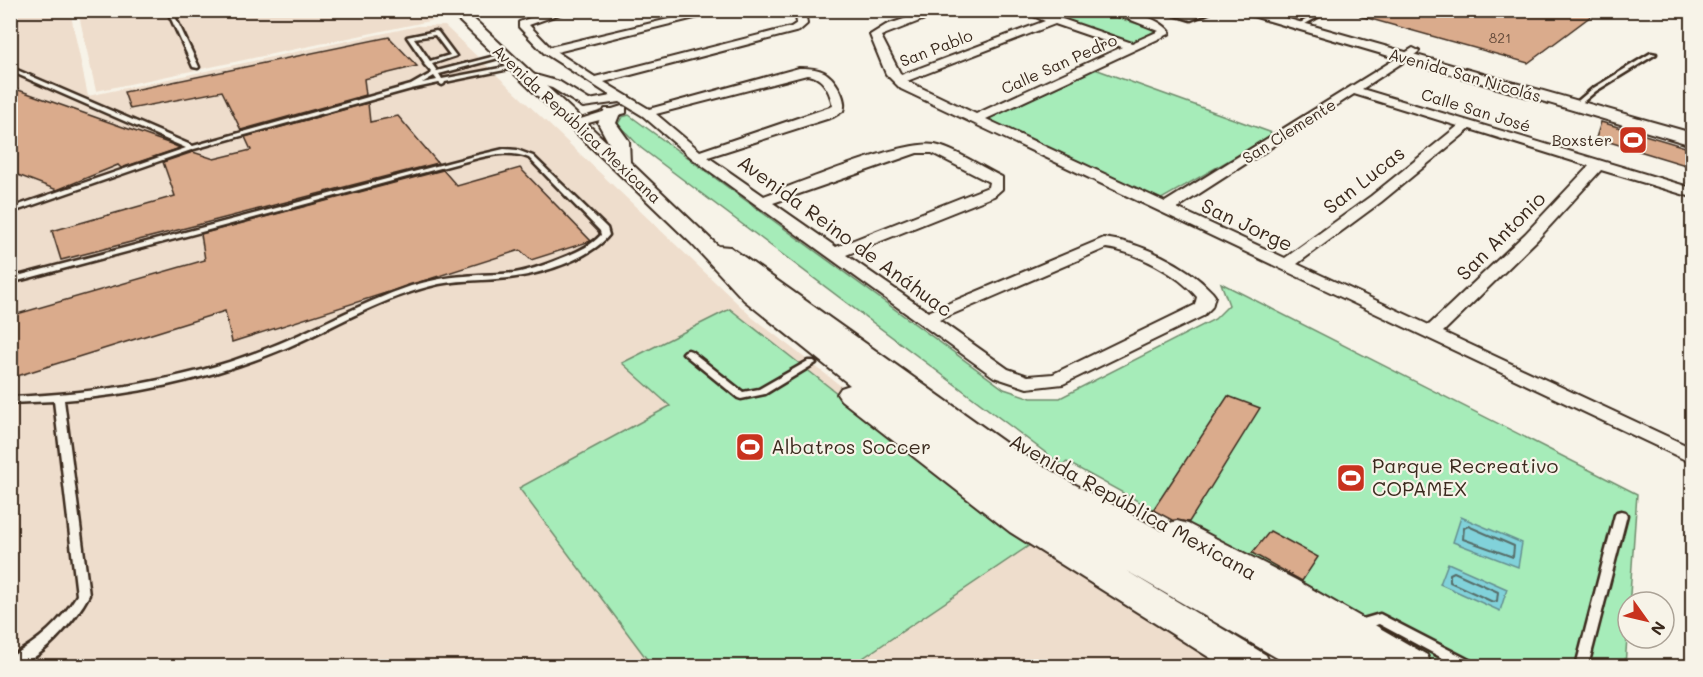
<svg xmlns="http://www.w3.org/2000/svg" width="1703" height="677" font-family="Mali,sans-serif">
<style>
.built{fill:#edc}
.green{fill:#a6ecb9;stroke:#708b6c;stroke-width:1.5}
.water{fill:#81d2da;stroke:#658f8f;stroke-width:1.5}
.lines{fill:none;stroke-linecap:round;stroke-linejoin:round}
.shore{stroke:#576d69;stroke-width:2}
.building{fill:#daab8c;stroke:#3b2a1e;stroke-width:1.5}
.lane-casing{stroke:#3b2a1e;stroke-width:5}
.street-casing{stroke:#3b2a1e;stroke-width:4}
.secondary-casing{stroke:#3b2a1e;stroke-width:4}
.lane{fill:#f7f3e8;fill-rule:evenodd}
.street{fill:#f7f3e8;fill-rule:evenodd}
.secondary{fill:#f7f3e8;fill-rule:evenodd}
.labels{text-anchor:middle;stroke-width:4.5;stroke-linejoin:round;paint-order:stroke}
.far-number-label{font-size:14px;fill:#634a3a}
.far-street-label{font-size:16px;fill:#3b2a1e;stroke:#f7f3e8}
.far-poi-label{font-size:16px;fill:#3b2a1e;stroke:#f7f3e8;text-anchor:end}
.street-label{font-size:20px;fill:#3b2a1e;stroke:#f7f3e8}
.poi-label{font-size:20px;fill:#3b2a1e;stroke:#f7f3e8;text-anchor:start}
</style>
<rect width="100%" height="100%" fill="#f7f3e8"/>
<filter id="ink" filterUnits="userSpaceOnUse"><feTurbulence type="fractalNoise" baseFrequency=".0167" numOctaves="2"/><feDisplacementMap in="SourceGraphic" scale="12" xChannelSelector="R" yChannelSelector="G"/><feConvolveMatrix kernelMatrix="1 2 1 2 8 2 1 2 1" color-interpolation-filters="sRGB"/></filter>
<g filter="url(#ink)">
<g class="built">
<path d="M436 10 444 18 96 91 78 11Z"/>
<path d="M10 11H70L88 96 418 26H445L753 318 1088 577 1224 666H11Z"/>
</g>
<g class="green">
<path d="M1033 11H1096L1157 30 1132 43Z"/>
<path d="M1095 69 1275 134 1158 201 984 121Z"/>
<path d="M629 115 1004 389 1031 398H1060L1215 319 1229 305 1221 283 1637 494 1625 666H1437L1067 462 1062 465 641 148 618 124 622 117Z"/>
<path d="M730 309 1030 545 851 666H652L519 488 670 406 622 363Z"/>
</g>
<g class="water">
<path d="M1461 517 1522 543 1518 567 1453 542Z"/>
<path d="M1448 563 1507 589 1500 611 1440 584Z"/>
</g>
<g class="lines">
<g class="shore">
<path d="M1468 526 1514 546 1513 557 1463 539 1464 528Z"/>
<path d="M1454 572 1498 592 1497 601 1493 602 1450 582V574Z"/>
</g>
</g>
<g class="building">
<path d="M1361 10H1599L1528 63 1360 16Z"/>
<path d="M389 37 417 66 364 79 366 95 241 130 222 91 130 109 124 92Z"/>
<path d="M10 87 171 144 180 148 121 168 118 165 57 190 10 172Z"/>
<path d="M368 103 370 122 398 116 438 163 61 260 52 231 175 196 163 162 193 152 214 159 251 150 245 137Z"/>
<path d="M1601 122 1692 149V167L1596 138Z"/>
<path d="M520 168 591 241 531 260 520 250 232 342 225 311 14 377 10 316 205 260 201 234 443 170 457 186Z"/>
<path d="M1228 396 1260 408 1189 522 1172 520 1153 510Z"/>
<path d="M1270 531 1318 557 1302 581 1252 553Z"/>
</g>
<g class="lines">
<g class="lane-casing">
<g id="lane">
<path d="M167 10H172L199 67 198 68 193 67Z"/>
<path d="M1158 10H1168L1191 16 1208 10H1216L1191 20Z"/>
<path d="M1323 10H1330L1298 28 1293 27Z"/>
<path d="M436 31 438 32 456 56 432 64 437 71 503 54 506 56 439 74 442 79 516 65 519 67 445 82 444 84 442 85 439 83 411 89 194 149 10 213V208L186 148 10 71V67L193 146 411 85 432 73 424 64 425 63 407 37ZM435 35 450 55 430 61 414 38ZM434 76 437 80 422 83Z"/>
<path d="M1651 53 1656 54 1596 91 1577 107 1572 106 1592 89Z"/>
<path d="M504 149 517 150 533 156 607 228 609 235C591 258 544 273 516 277 490 281 464 279 439 284 385 296 338 325 288 347 217 377 141 394 64 400L89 595C77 618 38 666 10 666V657C38 642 61 622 77 595L54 401 10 403V397C96 393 180 382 260 351 312 332 359 303 411 286 428 281 446 277 465 276 481 274 498 275 515 273 532 270 550 263 567 256 579 251 592 245 601 235L600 231 529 158C512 151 496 154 478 158L10 283V278L474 156Z"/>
<path d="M688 350 691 351 743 392 759 389 808 361H814L816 363 765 394 741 399 738 398 685 355 683 353 685 351Z"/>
<path d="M1621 511 1625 512 1627 515 1588 666H1576L1615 515 1617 512Z"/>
<path d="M1380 614 1473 662 1474 666H1457L1379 624C1377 625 1374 625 1372 627 1366 630 1367 637 1358 634L1356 630 1363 619Z"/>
</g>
</g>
<g class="street-casing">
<g id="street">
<path d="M551 10H571L529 25 550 47 707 10H727L557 52 595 77 791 27 797 23 795 10H805L807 24 799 31 604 82 649 109 799 68C807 68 816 68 824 72 835 78 848 99 843 111L833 117 708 157 764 196C800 183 903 139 935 145 955 149 983 168 1002 177V189L994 196 846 255 928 312 1104 238C1142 243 1186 264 1212 292L1215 296 1212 307 1203 316 1063 384 1027 388 994 377 693 159 643 116 620 102 583 107 552 88 524 80 522 77 528 73 560 82 589 100 611 96 544 53 519 27V22ZM807 75C823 76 830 92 833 106L700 151 656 114ZM917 153H932L989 182 988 187 836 247 773 203ZM1106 248C1136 252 1177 273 1197 297L1195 305 1053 374 1028 376 1008 369 939 320Z"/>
<path d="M931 10H948L881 36 901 75 1045 21 1019 10H1036L1132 43 1159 31 1106 10C1125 10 1158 16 1170 32L1169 34 986 119 1165 202 1413 48 1419 51 1417 53 1362 89 1692 188V197L1601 170 1537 240 1443 332 1692 448V463L901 89 886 74 870 35 886 25ZM1055 24 1122 47 976 114 907 81ZM1354 94 1458 126 1371 196 1285 258 1177 208ZM1470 129 1589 166 1525 234 1429 325 1297 264 1381 202Z"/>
<path d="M622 106 626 107V113L577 126 571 122Z"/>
</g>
</g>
<g class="secondary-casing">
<g id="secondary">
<path d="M448 10H464L610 145 598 123 605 109H617L620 113 616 123 629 141 630 162 718 246 730 247 1014 449 1072 483 1162 531 1166 524 1177 521 1188 524 1296 580 1427 655 1432 666H1345L1339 663 1340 666H1291L1125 570 1266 655 1271 666H1223L1010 532 841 400 837 394 841 388 850 385 744 300 691 243Z"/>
<path d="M1232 10H1257L1692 133V145Z"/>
</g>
</g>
<use href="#lane" class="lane"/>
<use href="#street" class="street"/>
<use href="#secondary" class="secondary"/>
</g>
</g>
<defs>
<g id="stadium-square" transform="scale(1.5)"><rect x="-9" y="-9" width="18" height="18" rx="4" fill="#c8321e" stroke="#f7f3e8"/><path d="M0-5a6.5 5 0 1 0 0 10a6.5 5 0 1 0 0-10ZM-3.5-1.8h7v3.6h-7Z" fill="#fff"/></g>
</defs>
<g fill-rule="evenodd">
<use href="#stadium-square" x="1633" y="140"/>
<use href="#stadium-square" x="750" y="447"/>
<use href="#stadium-square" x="1351" y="478"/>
</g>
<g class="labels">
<g class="far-number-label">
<text x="1500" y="43">821</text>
</g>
<g class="far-street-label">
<text transform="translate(936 48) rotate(-21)" y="6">San Pablo</text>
<text transform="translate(1059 64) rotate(-24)" y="6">Calle San Pedro</text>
<text transform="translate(1465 75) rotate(16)" y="6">Avenida San Nicolás</text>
<text transform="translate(1476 110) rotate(17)" y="6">Calle San José</text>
<text transform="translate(577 124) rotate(43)" y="6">Avenida República Mexicana</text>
<text transform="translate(1289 131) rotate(-32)" y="6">San Clemente</text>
</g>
<g class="far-poi-label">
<text x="1612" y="146">Boxster</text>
</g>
<g class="street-label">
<text transform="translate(1364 180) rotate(-38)" y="7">San Lucas</text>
<text transform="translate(1247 225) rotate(25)" y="7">San Jorge</text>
<text transform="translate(845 236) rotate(36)" y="7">Avenida Reino de Anáhuac</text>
<text transform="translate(1501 236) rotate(-45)" y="7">San Antonio</text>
<text transform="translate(1133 507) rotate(29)" y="7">Avenida República Mexicana</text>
</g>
<g class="poi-label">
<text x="771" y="454">Albatros Soccer</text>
<text x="1372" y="473">Parque Recreativo<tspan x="1372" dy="23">COPAMEX</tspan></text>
</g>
</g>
<rect width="1703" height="677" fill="none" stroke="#f7f3e8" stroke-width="36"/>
<rect x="18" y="18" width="1667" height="641" fill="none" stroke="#3b2a1e" stroke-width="2" filter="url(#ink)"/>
<g transform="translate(1646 620) rotate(124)"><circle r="28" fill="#f7f3e8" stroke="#aca397" stroke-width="1.5"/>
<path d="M0-4.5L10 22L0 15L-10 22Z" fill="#c8321e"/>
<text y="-9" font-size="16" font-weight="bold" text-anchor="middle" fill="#3b2a1e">N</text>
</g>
</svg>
